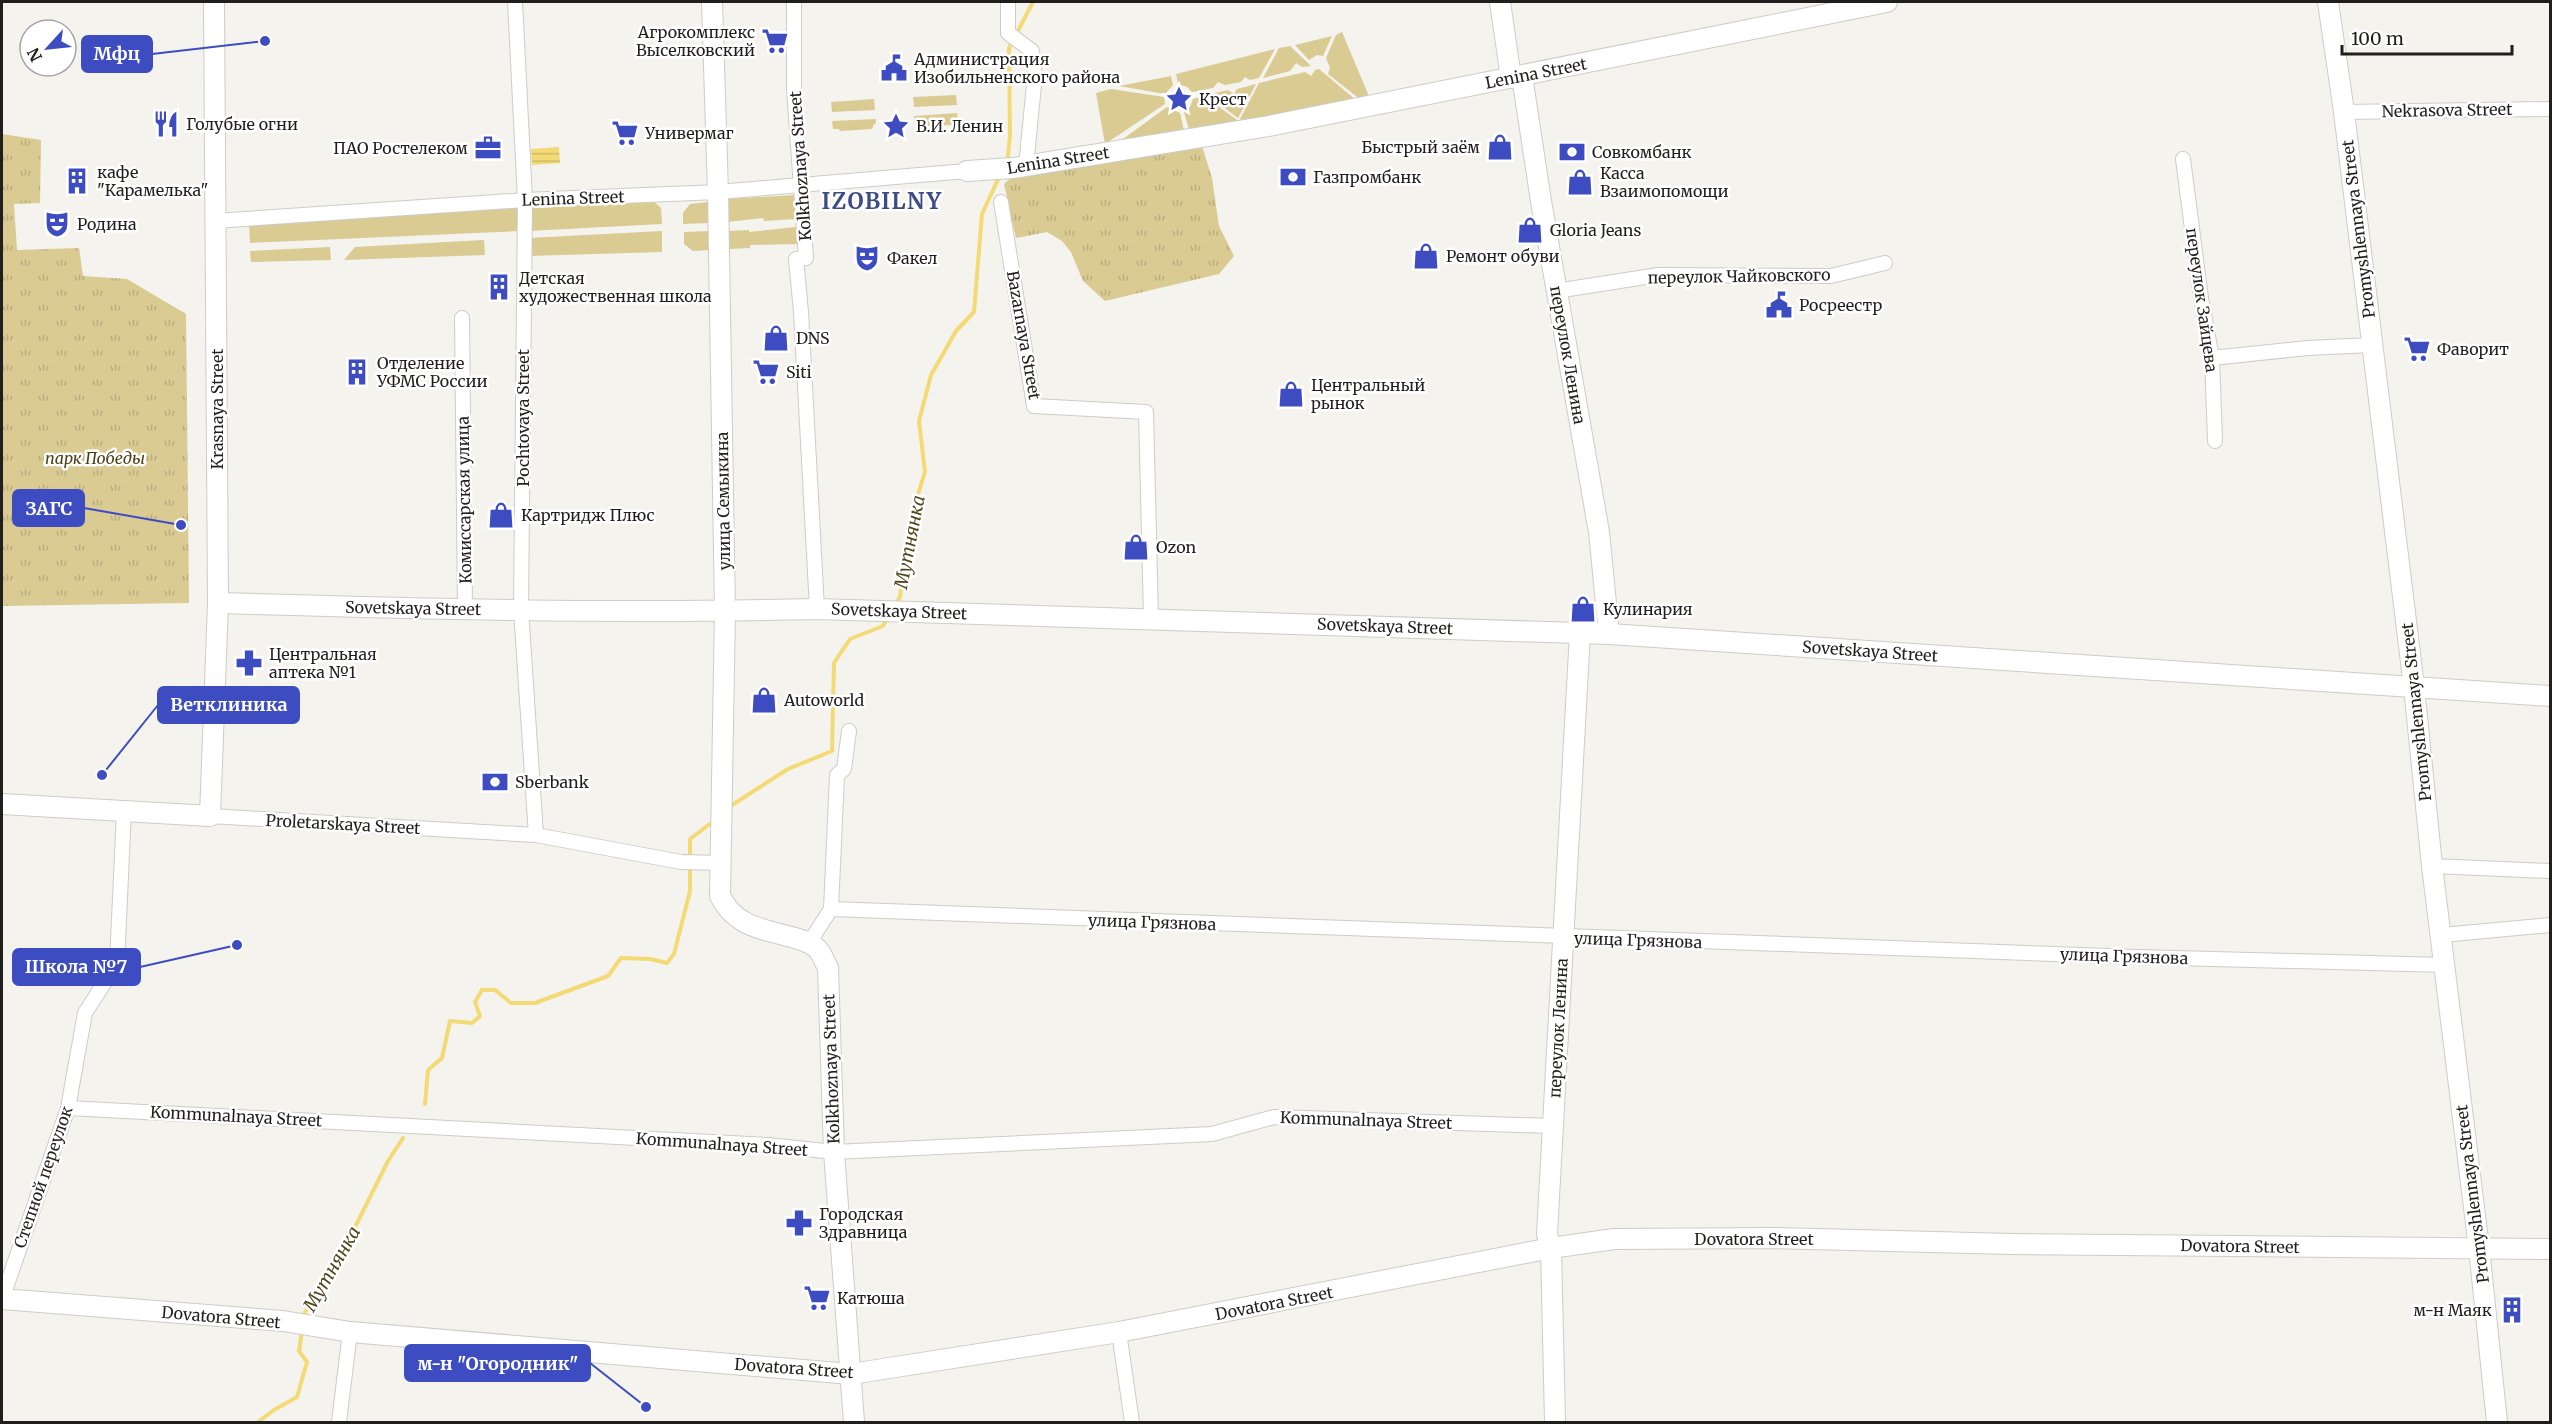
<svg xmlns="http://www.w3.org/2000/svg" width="2552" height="1424" font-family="Merriweather,serif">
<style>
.green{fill:#dacb93}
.park{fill:url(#park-tufts)}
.water{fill:url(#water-rules)}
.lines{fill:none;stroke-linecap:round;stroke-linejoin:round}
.stream{stroke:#f3da75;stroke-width:4}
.street-casing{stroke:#cdccc7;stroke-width:16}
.secondary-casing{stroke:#cdccc7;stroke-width:22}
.street{stroke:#fff;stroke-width:14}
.secondary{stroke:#fff;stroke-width:20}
.labels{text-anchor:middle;stroke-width:5;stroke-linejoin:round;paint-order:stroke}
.poi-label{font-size:16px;fill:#201f1d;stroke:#fff;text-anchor:start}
.street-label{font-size:16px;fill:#201f1d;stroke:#fff}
.park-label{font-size:16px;font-style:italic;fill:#4a4015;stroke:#fff}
.water-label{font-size:18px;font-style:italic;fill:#51461c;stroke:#fff}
.district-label{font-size:22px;font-weight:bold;letter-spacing:1.5px;fill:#3d4c87;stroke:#fff}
.leader{fill:none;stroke:#3d4dc1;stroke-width:2}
.callout-dot{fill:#3d4dc1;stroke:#fff;stroke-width:2}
.callout{fill:#3d4dc1;stroke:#3d4dc1;stroke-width:2}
.callout-label{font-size:18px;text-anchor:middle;font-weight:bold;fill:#fff}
</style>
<defs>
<pattern id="park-tufts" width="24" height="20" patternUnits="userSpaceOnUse" patternTransform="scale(1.5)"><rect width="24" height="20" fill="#dacb93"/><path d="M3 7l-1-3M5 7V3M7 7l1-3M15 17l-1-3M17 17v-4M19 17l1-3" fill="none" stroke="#bbae7e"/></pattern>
<pattern id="water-rules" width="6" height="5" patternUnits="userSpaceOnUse" patternTransform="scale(1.5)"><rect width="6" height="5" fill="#f3da75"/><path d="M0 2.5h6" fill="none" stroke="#d0bb65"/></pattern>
</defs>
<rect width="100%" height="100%" fill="#f5f3ee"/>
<g class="green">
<path d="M1342 32 1368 94 1366 98 1361 100 1328 74 1330 68 1326 58 1336 35Z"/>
<path d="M1332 36 1323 56 1317 55 1309 60 1295 45Z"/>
<path d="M1290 46 1311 66 1302 67 1296 63 1290 71 1263 78 1279 48Z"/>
<path d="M1275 49 1259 78 1250 80 1245 77 1241 82 1225 85 1218 82 1213 88 1192 92 1187 87 1178 84 1176 74Z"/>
<path d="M1319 69 1357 101 1243 122 1240 119 1259 83 1305 72 1311 76 1315 70Z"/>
<path d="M1171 76 1173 85 1165 94 1119 86Z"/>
<path d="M1256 84 1238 118 1207 95 1228 90 1234 94 1237 89Z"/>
<path d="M1111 89 1164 97 1165 104 1105 144 1096 93Z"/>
<path d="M956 95 957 105 914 107 913 97Z"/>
<path d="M1204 96 1237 120 1236 122 1189 130 1184 112 1190 107 1193 99Z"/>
<path d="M874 99 875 110 832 112 831 102Z"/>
<path d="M1167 107 1180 113 1184 131 1116 144Z"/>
<path d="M957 113 958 118 952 125 921 126 918 122H914V116Z"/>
<path d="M876 119V123L874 124 872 129 840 131 839 129H833L832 121Z"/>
<path d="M794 195 796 219 764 221 763 218 727 222V199Z"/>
<path d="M652 200 661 208 662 224 528 231V208Z"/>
<path d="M708 202V223L683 224V213L690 204Z"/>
<path d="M518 206 520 231 250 243 249 224Z"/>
<path d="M796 227 798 244 750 245V248L729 249 728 231 749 230V232Z"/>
<path d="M662 231V252L528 256V238Z"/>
<path d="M709 231 710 250 693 251 684 244V232Z"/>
<path d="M484 240 485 255 344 260 355 247Z"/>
<path d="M330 247 331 260 251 262 250 251Z"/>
</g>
<g class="park">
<path d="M2 134 41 140 40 203 14 204 17 250 79 248 83 276 127 279 186 314 189 603 2 606Z"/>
<path d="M1202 146 1212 178 1219 226 1234 256 1219 274 1105 301 1083 281 1071 252 1062 241 1047 232 1016 238 1004 184 1014 175Z"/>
</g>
<path class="water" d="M559 147 560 163 532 165 531 149Z"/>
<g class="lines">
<g class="stream">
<path d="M1006 162 1008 156 1010 136 1009 48 1033 2"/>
<path d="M895 605 900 597 912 513 925 472 919 421 931 375 956 331 974 312 982 214 1000 175"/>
<path d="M729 807 788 769 832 751 834 663 850 639 883 626 888 617"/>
<path d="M425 1104 428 1070 442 1058 450 1021 472 1023 480 1016 475 1002 482 990H495L511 1003H535L608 976 621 958 650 959 667 963 674 954 690 891V839L715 820"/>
<path d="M304 1317 305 1312 325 1287 388 1161 403 1138"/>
<path d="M258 1422 274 1410 297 1397 307 1362 299 1351 302 1331"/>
</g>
<g class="street-casing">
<g id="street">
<path d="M515 2 525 200 521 610 536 835"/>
<path d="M794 2V89L806 258 796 259 801 312 817 609"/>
<path d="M1008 2V33L1032 51 1035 75 1026 166"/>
<path d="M2344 112 2550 109"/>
<path d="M2183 159 2201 298 2212 358 2215 441"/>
<path d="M1001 202 1034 406 1146 412 1151 618"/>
<path d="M215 221 525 200 718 192 967 171"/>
<path d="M1556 291 1658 275 1831 276 1885 263"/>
<path d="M462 318 465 609"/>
<path d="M2212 358 2308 348 2372 345"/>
<path d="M210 816 536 835 681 862 720 863"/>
<path d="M2432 866 2550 871"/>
<path d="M831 909 2137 957 2445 965"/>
<path d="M2442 935 2550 925"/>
<path d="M809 943 831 909 837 775 844 769 849 731"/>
<path d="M68 1108 768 1145 834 1152 1212 1134 1274 1117 1552 1126"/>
<path d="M2 1299 68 1108 85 1013 117 963 124 811"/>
<path d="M1119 1332 1132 1422"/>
<path d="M339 1422 350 1332"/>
</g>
</g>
<g class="secondary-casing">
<g id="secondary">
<path d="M712 2 718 192 725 611 720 896C735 927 763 929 795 938 804 941 813 943 819 951 823 956 825 963 828 968L834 1152 854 1422"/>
<path d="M1500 2 1511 78"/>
<path d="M2328 2 2344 112 2414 687 2432 866 2479 1248 2497 1422"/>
<path d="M1522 76 1541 201 1599 532 1609 634"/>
<path d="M967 171 1013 168 1269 126 1887 2"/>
<path d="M218 603C417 609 617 614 817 609L1609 634 2550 696"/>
<path d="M2 804 210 816 218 603 214 2"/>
<path d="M2 1299 283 1321 350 1332 851 1374 1119 1332 1551 1248 1614 1239 1773 1238 2012 1244 2550 1249"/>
<path d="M1555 1422 1551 1248 1547 1234 1580 633"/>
</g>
</g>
<use href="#street" class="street"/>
<use href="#secondary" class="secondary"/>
</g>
<defs>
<g id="supermarket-bare" transform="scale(2.07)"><path d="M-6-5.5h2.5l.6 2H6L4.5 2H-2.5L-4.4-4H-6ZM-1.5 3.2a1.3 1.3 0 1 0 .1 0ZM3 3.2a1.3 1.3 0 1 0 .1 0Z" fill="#3d4dc1" stroke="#fff" stroke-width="2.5" paint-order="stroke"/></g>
<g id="civic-bare" transform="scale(2.07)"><path d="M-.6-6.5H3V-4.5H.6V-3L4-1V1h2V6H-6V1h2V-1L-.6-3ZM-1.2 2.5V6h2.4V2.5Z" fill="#3d4dc1" stroke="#fff" stroke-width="2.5" paint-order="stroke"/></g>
<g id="sight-bare" transform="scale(2.07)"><path d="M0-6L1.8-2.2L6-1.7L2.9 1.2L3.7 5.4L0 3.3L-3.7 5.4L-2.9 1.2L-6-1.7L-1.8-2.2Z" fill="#3d4dc1" stroke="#fff" stroke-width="2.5" paint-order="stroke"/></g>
<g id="restaurant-bare" transform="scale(2.07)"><path d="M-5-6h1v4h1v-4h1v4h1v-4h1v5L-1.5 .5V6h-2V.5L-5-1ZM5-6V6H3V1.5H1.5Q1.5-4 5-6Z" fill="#3d4dc1" stroke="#fff" stroke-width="2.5" paint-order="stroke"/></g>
<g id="shop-bare" transform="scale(2.07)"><path d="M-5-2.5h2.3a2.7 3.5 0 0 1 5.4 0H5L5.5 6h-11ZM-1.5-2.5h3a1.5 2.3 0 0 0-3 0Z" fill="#3d4dc1" stroke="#fff" stroke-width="2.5" paint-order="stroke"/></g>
<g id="office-bare" transform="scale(2.07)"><path d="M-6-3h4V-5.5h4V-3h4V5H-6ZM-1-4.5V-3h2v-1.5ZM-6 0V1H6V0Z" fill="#3d4dc1" stroke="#fff" stroke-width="2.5" paint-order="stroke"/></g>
<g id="bank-bare" transform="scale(2.07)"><path d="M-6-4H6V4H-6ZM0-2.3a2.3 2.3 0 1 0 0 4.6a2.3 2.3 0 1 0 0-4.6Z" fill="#3d4dc1" stroke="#fff" stroke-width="2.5" paint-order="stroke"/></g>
<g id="building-bare" transform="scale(2.07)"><path d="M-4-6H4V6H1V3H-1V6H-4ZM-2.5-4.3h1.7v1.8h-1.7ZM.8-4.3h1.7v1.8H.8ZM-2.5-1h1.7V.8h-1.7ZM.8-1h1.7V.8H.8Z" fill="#3d4dc1" stroke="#fff" stroke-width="2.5" paint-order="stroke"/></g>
<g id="theatre-bare" transform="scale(2.07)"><path d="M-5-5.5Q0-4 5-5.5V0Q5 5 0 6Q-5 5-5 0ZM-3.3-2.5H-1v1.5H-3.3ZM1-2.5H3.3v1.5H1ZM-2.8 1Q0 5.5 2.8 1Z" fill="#3d4dc1" stroke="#fff" stroke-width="2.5" paint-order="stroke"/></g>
<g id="pharmacy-bare" transform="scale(2.07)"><path d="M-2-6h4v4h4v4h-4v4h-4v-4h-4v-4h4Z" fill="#3d4dc1" stroke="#fff" stroke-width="2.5" paint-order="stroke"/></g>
</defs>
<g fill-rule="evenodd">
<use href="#supermarket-bare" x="775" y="41"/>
<use href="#civic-bare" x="894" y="68"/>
<use href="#sight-bare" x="1179" y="99"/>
<use href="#restaurant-bare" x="166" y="124"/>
<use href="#sight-bare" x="896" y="126"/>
<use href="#supermarket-bare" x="625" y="133"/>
<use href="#shop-bare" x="1500" y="147"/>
<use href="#office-bare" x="488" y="148"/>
<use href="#bank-bare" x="1572" y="152"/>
<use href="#bank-bare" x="1293" y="177"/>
<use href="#building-bare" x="77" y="181"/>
<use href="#shop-bare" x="1580" y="182"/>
<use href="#theatre-bare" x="57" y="224"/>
<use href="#shop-bare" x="1530" y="230"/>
<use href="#shop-bare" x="1426" y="256"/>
<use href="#theatre-bare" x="867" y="258"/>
<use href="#building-bare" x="499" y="287"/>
<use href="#civic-bare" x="1779" y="305"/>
<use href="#shop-bare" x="776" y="338"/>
<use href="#supermarket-bare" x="2417" y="349"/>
<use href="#building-bare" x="357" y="372"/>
<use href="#supermarket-bare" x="766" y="372"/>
<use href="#shop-bare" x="1291" y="394"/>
<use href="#shop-bare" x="501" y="515"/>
<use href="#shop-bare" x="1136" y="547"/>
<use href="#shop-bare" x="1583" y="609"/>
<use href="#pharmacy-bare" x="249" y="663"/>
<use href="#shop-bare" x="764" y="700"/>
<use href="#bank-bare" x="495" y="782"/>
<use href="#pharmacy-bare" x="799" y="1223"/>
<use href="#supermarket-bare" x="817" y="1298"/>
<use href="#building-bare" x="2512" y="1310"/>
</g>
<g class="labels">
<g class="poi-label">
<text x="755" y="38" text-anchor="end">Агрокомплекс<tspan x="755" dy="18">Выселковский</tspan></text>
<text x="914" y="65">Администрация<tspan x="914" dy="18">Изобильненского района</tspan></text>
<text x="1199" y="105">Крест</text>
<text x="186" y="130">Голубые огни</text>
<text x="916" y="132">В.И. Ленин</text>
<text x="645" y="139">Универмаг</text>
<text x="1480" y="153" text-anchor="end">Быстрый заём</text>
<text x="468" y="154" text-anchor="end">ПАО Ростелеком</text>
<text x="1592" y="158">Совкомбанк</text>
<text x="97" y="178">кафе<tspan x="97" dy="18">"Карамелька"</tspan></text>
<text x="1600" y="179">Касса<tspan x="1600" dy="18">Взаимопомощи</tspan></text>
<text x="1313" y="183">Газпромбанк</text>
<text x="77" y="230">Родина</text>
<text x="1550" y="236">Gloria Jeans</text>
<text x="1446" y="262">Ремонт обуви</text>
<text x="887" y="264">Факел</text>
<text x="519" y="284">Детская<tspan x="519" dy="18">художественная школа</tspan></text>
<text x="1799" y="311">Росреестр</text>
<text x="796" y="344">DNS</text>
<text x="2437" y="355">Фаворит</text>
<text x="377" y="369">Отделение<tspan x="377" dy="18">УФМС России</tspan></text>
<text x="786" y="378">Siti</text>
<text x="1311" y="391">Центральный<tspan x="1311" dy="18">рынок</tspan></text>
<text x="521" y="521">Картридж Плюс</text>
<text x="1156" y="553">Ozon</text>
<text x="1603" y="615">Кулинария</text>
<text x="269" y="660">Центральная<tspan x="269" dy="18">аптека №1</tspan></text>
<text x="784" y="706">Autoworld</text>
<text x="515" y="788">Sberbank</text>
<text x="819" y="1220">Городская<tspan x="819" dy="18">Здравница</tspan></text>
<text x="837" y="1304">Катюша</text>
<text x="2492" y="1316" text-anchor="end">м-н Маяк</text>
</g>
<g class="street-label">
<text transform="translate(1536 73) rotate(-11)" y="6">Lenina Street</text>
<text transform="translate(2447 110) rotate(-1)" y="6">Nekrasova Street</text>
<text transform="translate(1058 160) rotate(-9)" y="6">Lenina Street</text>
<text transform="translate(800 166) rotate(-94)" y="6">Kolkhoznaya Street</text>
<text transform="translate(573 198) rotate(-2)" y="6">Lenina Street</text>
<text transform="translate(2358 229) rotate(-97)" y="6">Promyshlennaya Street</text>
<text transform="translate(1739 276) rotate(-1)" y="6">переулок Чайковского</text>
<text transform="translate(2202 300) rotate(82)" y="6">переулок Зайцева</text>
<text transform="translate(1024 335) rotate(80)" y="6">Bazarnaya Street</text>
<text transform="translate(1568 355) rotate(80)" y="6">переулок Ленина</text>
<text transform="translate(217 409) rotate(-90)" y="6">Krasnaya Street</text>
<text transform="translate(523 418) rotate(-90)" y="6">Pochtovaya Street</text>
<text transform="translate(464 500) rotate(-91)" y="6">Комиссарская улица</text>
<text transform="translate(723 501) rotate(-91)" y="6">улица Семыкина</text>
<text transform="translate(413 608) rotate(1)" y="6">Sovetskaya Street</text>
<text transform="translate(899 611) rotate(2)" y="6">Sovetskaya Street</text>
<text transform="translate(1385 626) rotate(2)" y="6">Sovetskaya Street</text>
<text transform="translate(1870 651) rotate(4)" y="6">Sovetskaya Street</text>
<text transform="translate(2416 712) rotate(-96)" y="6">Promyshlennaya Street</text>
<text transform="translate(343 824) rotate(3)" y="6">Proletarskaya Street</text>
<text transform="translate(1152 922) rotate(2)" y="6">улица Грязнова</text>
<text transform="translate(1638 940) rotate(2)" y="6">улица Грязнова</text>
<text transform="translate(2124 956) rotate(2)" y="6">улица Грязнова</text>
<text transform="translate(1558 1028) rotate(-87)" y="6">переулок Ленина</text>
<text transform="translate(831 1069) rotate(-92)" y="6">Kolkhoznaya Street</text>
<text transform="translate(236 1116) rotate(3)" y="6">Kommunalnaya Street</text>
<text transform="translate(1366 1120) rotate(2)" y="6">Kommunalnaya Street</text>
<text transform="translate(722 1144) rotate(4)" y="6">Kommunalnaya Street</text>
<text transform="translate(43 1177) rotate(-71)" y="6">Степной переулок</text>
<text transform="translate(2472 1194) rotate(-97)" y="6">Promyshlennaya Street</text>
<text x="1754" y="1245">Dovatora Street</text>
<text transform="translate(2240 1246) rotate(1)" y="6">Dovatora Street</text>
<text transform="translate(1274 1303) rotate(-11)" y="6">Dovatora Street</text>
<text transform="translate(221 1317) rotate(5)" y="6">Dovatora Street</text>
<text transform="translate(794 1368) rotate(4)" y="6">Dovatora Street</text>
</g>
<g class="park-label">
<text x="95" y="464">парк Победы</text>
</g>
<g class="water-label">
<text transform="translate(910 542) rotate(-79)" y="6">Мутнянка</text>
<text transform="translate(332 1269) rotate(-60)" y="6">Мутнянка</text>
</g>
<g class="district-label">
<text x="882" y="209">IZOBILNY</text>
</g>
</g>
<path class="leader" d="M265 41L152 54M181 525L84 508M102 775L158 705M237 945L140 967M646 1407L590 1363"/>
<g class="callout-dot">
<circle cx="265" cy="41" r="6"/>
<circle cx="181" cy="525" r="6"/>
<circle cx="102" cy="775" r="6"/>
<circle cx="237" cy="945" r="6"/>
<circle cx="646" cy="1407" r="6"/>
</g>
<g class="callout">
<rect x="82" y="36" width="70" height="36" rx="6"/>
<rect x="13" y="490" width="71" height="36" rx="6"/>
<rect x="158" y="687" width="141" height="36" rx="6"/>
<rect x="13" y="949" width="127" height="36" rx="6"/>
<rect x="405" y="1345" width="185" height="36" rx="6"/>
</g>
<g class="callout-label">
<text x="117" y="60">Мфц</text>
<text x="49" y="515">ЗАГС</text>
<text x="229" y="711">Ветклиника</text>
<text x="76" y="973">Школа №7</text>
<text x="498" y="1370">м-н "Огородник"</text>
</g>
<rect width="2552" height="1424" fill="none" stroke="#201f1d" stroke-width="6"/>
<g transform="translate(48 48) rotate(243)"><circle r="28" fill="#ffffff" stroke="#a6a5a5" stroke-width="1.5"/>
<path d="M0-4.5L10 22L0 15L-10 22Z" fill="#3d4dc1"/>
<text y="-9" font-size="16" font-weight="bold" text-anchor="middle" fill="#201f1d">N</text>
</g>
<path d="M2342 45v9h170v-9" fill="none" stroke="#201f1d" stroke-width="3"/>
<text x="2351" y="45" font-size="18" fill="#201f1d" stroke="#ffffff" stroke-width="4.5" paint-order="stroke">100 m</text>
</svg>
